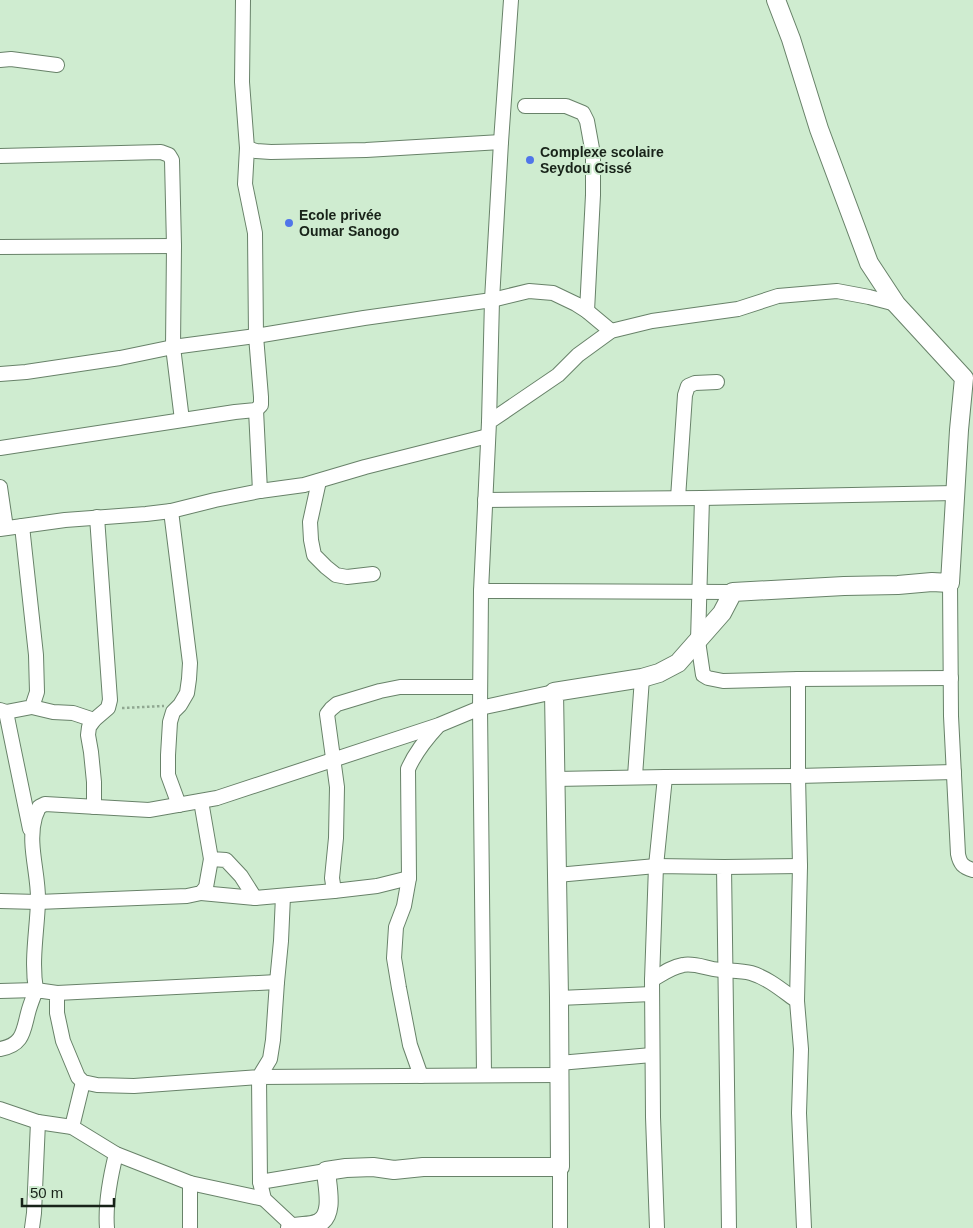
<svg xmlns="http://www.w3.org/2000/svg" width="973" height="1228" font-family="Helvetica,sans-serif">
<style>
.lines{fill:none;stroke-linecap:round;stroke-linejoin:round}
.minor-casing{stroke:#688269;stroke-width:16}
.tertiary-casing{stroke:#688269;stroke-width:20}
.path{stroke:#90a791;stroke-width:2.5;stroke-dasharray:2.5 2.5;stroke-linecap:butt}
.minor{stroke:#fff;stroke-width:14}
.tertiary{stroke:#fff;stroke-width:18}
.poi-dot{fill:#5075e9;stroke:#cfecd0;stroke-width:2}
.labels{text-anchor:middle;stroke-width:4;stroke-linejoin:round;paint-order:stroke}
.poi-label{font-size:14px;font-weight:bold;fill:#182319;stroke:#cfecd0;text-anchor:start}
</style>
<rect width="100%" height="100%" fill="#cfecd0"/>
<g class="lines">
<g class="minor-casing">
<g id="minor">
<path d="M243 0 242 82 247 148 256 151 271 152 366 150 501 142"/>
<path d="M0 60 11 59 57 65"/>
<path d="M525 106H566L583 113 587 121 593 154V195L587 311"/>
<path d="M0 156 161 152 169 155 172 160 174 246 173 347 182 420"/>
<path d="M0 247 174 246"/>
<path d="M0 374 26 372 120 358 173 347 256 336 364 318 492 300 529 291 553 293 576 304 587 311 611 331"/>
<path d="M256 410 260 491"/>
<path d="M489 422 492 300 501 142 511 0"/>
<path d="M0 448 235 412 256 410 261 405V397L256 336 255 233 245 184 247 148"/>
<path d="M319 481 310 522 311 540 314 555 326 567 336 575 347 577 373 574"/>
<path d="M0 487 6 528"/>
<path d="M678 498 685 395 688 386 695 383 717 382"/>
<path d="M702 498 698 641 703 675 708 678 723 681 798 679 951 678"/>
<path d="M485 500 702 498 955 493"/>
<path d="M171 511 190 663 189 679 187 693 180 705 173 712 170 722 168 755V775L179 805"/>
<path d="M0 529 65 520 146 514 171 511 215 500 260 491 304 485 365 467 488 436"/>
<path d="M950 583 951 716 958 854C960 864 963 867 973 870"/>
<path d="M481 591 733 592"/>
<path d="M554 692 480 708 481 591 489 422 558 375 578 355 611 331 652 321 738 309 778 296 837 291 869 297 896 304"/>
<path d="M32 707 53 712 73 713 94 720"/>
<path d="M0 710 6 712 32 707 37 692 36 655 22 526"/>
<path d="M6 712 30 829"/>
<path d="M635 776 642 678"/>
<path d="M555 779 665 777"/>
<path d="M201 801 211 859 226 860 241 876 255 898"/>
<path d="M94 807V782L91 752 88 735 89 727 94 720 108 708 110 700 97 517"/>
<path d="M724 867 800 866"/>
<path d="M557 875 656 866 724 867 729 1228"/>
<path d="M409 878 377 886 334 891 332 878 336 838 337 787 327 714 331 709 337 704 380 691 400 687H480"/>
<path d="M201 893 255 898 334 891"/>
<path d="M0 901 38 902 187 896 201 893 206 887 211 859"/>
<path d="M652 980C662 974 671 967 683 965 693 963 703 967 713 969 724 971 741 970 751 973 768 978 783 991 797 1001L801 1049 799 1113 804 1228"/>
<path d="M0 991 36 990C31 961 37 931 38 902 39 874 27 844 35 817 36 814 38 810 39 807L45 804 149 810 217 798 439 725 480 708 484 1075"/>
<path d="M57 993 277 982"/>
<path d="M559 998 652 994"/>
<path d="M797 1001 800 866 798 776V679"/>
<path d="M0 1049C23 1045 23 1032 28 1013 30 1005 33 998 36 990L57 993V1013L63 1041 78 1077 83 1082 97 1085 134 1086 259 1077 270 1059 273 1040 277 982 281 941 283 896"/>
<path d="M559 1063 652 1055"/>
<path d="M421 1076 410 1045 399 988 394 958 396 927 404 906 409 878 408 769C415 753 426 739 438 726"/>
<path d="M0 1109 38 1122 72 1127 116 1154 190 1183 264 1199"/>
<path d="M72 1127 83 1082"/>
<path d="M260 1182 326 1171"/>
<path d="M294 1227 264 1199 260 1182 259 1077 559 1075"/>
<path d="M32 1228 34 1213 38 1122"/>
<path d="M107 1228C105 1203 110 1178 116 1154"/>
<path d="M190 1228V1183"/>
<path d="M560 1228V1167"/>
<path d="M657 1228 653 1117 652 980 656 866 665 777 798 776 954 772"/>
</g>
</g>
<g class="tertiary-casing">
<path id="tertiary" d="M290 1228C299 1225 310 1227 318 1223 335 1216 327 1186 326 1171L346 1168 373 1167 394 1170 423 1167H560L559 998 554 692 642 678 659 673 678 663 722 613 733 592 844 586 898 585 932 582 950 583 959 430 964 378 896 304 869 263 819 129 791 39 776 0"/>
</g>
<path class="path" d="M122 708 164 706"/>
<use href="#minor" class="minor"/>
<use href="#tertiary" class="tertiary"/>
</g>
<g class="poi-dot">
<circle cx="530" cy="160" r="5"/>
<circle cx="289" cy="223" r="5"/>
</g>
<g class="labels">
<g class="poi-label">
<text x="540" y="157">Complexe scolaire<tspan x="540" dy="16">Seydou Cissé</tspan></text>
<text x="299" y="220">Ecole privée<tspan x="299" dy="16">Oumar Sanogo</tspan></text>
</g>
</g>
<path d="M22 1198v8h92v-8" fill="none" stroke="#182319" stroke-width="2.5"/>
<text x="30" y="1198" font-size="15" fill="#182319" stroke="#cfecd0" stroke-width="4" paint-order="stroke">50 m</text>
</svg>
